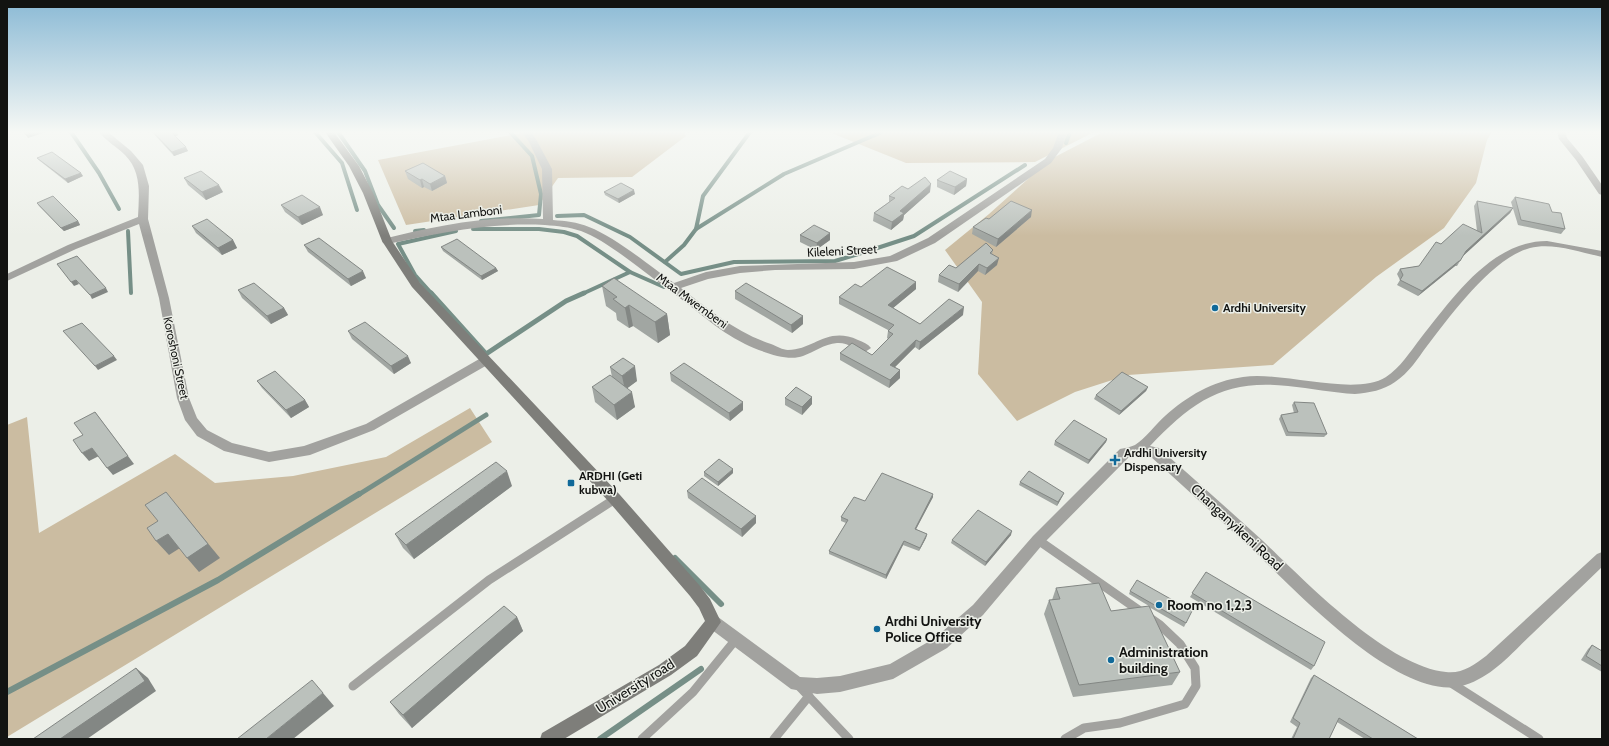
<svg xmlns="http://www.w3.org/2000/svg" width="1609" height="746" font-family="Cabin,sans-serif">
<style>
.forest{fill:#cbbca1}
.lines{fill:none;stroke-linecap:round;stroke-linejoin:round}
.stream-far2{stroke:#768f87;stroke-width:4}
.stream-far1{stroke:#768f87;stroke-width:5}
.stream{stroke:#768f87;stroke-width:6}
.lane{stroke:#a2a29f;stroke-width:9}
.street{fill:#a2a29f;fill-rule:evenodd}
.secondary{fill:#7e7e7a;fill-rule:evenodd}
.wall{fill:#a1a6a2}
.shaded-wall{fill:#838784}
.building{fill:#bbc1bc;stroke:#838784}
.poi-dot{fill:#106999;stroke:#ecefe8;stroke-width:1.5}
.labels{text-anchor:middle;stroke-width:3;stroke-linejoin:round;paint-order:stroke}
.street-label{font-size:12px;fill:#121311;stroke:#ecefe8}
.poi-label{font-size:12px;font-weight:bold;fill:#121311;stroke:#ecefe8;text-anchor:start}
.near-street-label{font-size:14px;fill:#121311;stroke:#ecefe8}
.near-poi-label{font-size:14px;font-weight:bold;fill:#121311;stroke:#ecefe8;text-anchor:start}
</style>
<rect width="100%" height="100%" fill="#ecefe8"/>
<g class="forest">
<path d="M527 132H684L686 136 632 177 558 178 539 205 406 225 378 160Z"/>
<path d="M829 132H1094L1035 162 906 163Z"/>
<path d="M1103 132H1492L1487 140 1476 183 1444 228 1376 277 1273 365 1128 375 1075 392 1017 421 978 374 982 302 945 250 989 214 1049 160Z"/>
<path d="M470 408 492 442 7 737V425L27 417 39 533 175 454 215 483 293 476 386 457Z"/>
</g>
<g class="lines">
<g class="stream-far2">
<path d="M71 132 99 173 119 209"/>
<path d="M315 132 342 163 357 210"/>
<path d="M338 132 365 171 378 205 394 228"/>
<path d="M1066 143 1070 132"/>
<path d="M557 216 584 215 630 237 681 274 734 262 835 261 865 252 914 236 1025 165"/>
<path d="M481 221 539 215 541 194 532 156 510 132"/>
<path d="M473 229H539L564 232 577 236 630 272 664 287"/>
<path d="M696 229 703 196 750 132"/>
<path d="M128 231 131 293"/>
<path d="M415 231 424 230"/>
<path d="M665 262 684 245 696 229 784 174 882 132"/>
<path d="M432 294 415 275 398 244 456 231"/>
<path d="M582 294 630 272"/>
</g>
<g class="stream-far1">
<path d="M431 293 486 354"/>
<path d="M486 354 566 301 584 293"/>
<path d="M358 495 486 415"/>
</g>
<g class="stream">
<path d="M675 558 721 604"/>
<path d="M7 692 218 580 359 494"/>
<path d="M600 739 701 669"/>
</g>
<g class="lane">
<path d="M1038 540 1160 625 1180 644 1195 668 1196 686 1185 704 1120 723 1084 728 1065 739"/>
<path d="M1448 681 1539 739"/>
<path d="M798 685 849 739"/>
<path d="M353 686 489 580 615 499"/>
<path d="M642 739 693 692 737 638"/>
<path d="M774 739 809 696"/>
</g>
<g class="street">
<path d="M99 132H108L131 151 143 165 149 186 148 219 169 298 189 398 197 418 207 430 232 443 269 452 304 446 366 424 481 358H489L491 361 489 364 374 430 310 455 269 462 224 451 197 436 185 420 177 398 159 298 139 224 76 249 7 281V274L68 245 138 217C139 195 142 172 125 155 117 147 106 141 99 132Z"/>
<path d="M522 132H531L537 141 552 169 553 220C565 221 577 222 589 227 615 237 650 266 674 283L706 272 740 266 854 262 890 256 928 238 1045 159 1053 148 1059 132H1067L1062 148 1051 163 935 243 897 261 854 269 775 270 740 273 708 279 681 288C709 310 737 333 771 344 776 346 783 350 788 350 814 350 827 326 858 340 863 342 868 344 871 348L865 352C855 349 847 342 837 343 824 344 814 352 803 356 787 362 760 351 745 344 716 330 693 306 666 288 643 271 606 240 581 231 569 227 558 226 545 225 491 222 439 233 387 244L383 243 382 241 383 239C435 226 489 215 543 219L542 169 529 142Z"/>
<path d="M1557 132H1565L1567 138 1582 156 1602 185V195L1599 194 1576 160 1559 139Z"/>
<path d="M1547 241 1602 251V257C1580 252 1552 242 1530 248 1492 258 1451 315 1427 346 1418 358 1409 373 1395 382 1384 390 1369 393 1355 394 1333 393 1311 388 1288 386 1224 379 1193 401 1150 446L1159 448C1194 479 1229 510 1263 541 1306 582 1387 666 1446 672 1462 674 1474 665 1486 656L1597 554 1602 552V567C1579 589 1555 612 1532 634 1512 653 1492 677 1465 685 1402 706 1293 588 1251 548 1217 517 1184 487 1150 456L1139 454 1129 457 1043 544 983 615 947 648 893 679 840 692 817 694 791 689 708 627 705 622 708 617 713 615 718 617 800 677 817 678 840 676 890 664 935 638 973 605 1033 536 1120 449C1125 448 1131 447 1135 445 1145 439 1156 424 1165 416 1187 396 1213 381 1243 377 1284 371 1354 397 1386 377 1400 368 1410 352 1420 339 1452 299 1491 241 1547 241Z"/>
</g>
<path class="secondary" d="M325 132H334L359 166 373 193 392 241 420 283 620 495 700 586 710 599 721 622 697 656 671 675 564 739H540L542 733 659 665 685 646 705 621 699 608 690 596 610 503 412 287 382 241 363 193 349 166Z"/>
</g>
<g class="wall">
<path d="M152 132H176L178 135 175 136 188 151 174 156Z"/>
<path d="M37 158 83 176 68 183 40 161Z"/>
<path d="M405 171 445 176 447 183 432 191 424 187 422 188 408 179Z"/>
<path d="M184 178 223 192 206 200 188 185Z"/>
<path d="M967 179 966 186 954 195 937 187V180Z"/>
<path d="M908 189 930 192 904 215 903 220 891 230 873 221 874 213 889 202V196Z"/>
<path d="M604 192 635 194 619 203 605 195Z"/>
<path d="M1515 197 1552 212 1565 229 1561 234 1518 225 1511 202Z"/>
<path d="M1477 201 1513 208 1510 213 1463 256 1457 266H1455L1418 296 1397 285 1400 280 1397 274 1400 269 1419 266 1441 244 1477 231 1474 206Z"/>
<path d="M37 203 78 221 80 225 64 231 39 206Z"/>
<path d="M281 205 323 215 302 225 285 212Z"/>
<path d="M1031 217 996 247 972 234 973 227 989 219Z"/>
<path d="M192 226 233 240 237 248 222 255 196 233Z"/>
<path d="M830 233V240L816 250 800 242V235Z"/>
<path d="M304 245 366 278 351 286 308 252Z"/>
<path d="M441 247 496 268 498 271 482 280 443 251Z"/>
<path d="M993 250 992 254 997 265 985 275 978 271 958 292 938 282 939 275 956 268Z"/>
<path d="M916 282V289L893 308 920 324 963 315 919 350 915 347 895 367 900 370V378L889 388 840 360V353L872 355 888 339 887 338 888 331V330L839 304V297L861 287Z"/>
<path d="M602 286 667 314 670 335 658 343 633 326 629 328 617 320 616 313 606 306Z"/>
<path d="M238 290 284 308 288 315 271 324 242 298Z"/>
<path d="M735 291 803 316V324L792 333 735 299Z"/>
<path d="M348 331 411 363 394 374 352 339Z"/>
<path d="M610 367 637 381 627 388 635 407 617 420 595 402 592 387 612 377Z"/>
<path d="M670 373 743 410 730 421 671 381Z"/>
<path d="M257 381 305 400 309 407 291 418 262 388Z"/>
<path d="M1148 387 1146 391 1119 415 1094 399 1096 395Z"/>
<path d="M785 398 812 404 802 415 785 405Z"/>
<path d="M1294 402 1327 434 1324 437 1286 436 1279 419 1281 415 1294 413 1292 405Z"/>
<path d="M1107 439 1106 442 1088 464 1054 445 1055 441Z"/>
<path d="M704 472 733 473 718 486 704 476Z"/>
<path d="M1020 482 1064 493 1062 497 1057 506 1019 485Z"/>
<path d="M512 486 414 559 403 548 395 534Z"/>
<path d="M687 491 756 516V523L742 537 688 498Z"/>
<path d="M933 497 916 529 927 534 926 538 919 551 903 545 886 579 829 554V551L846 523 841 521V517L865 501Z"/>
<path d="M1011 535 985 566 951 543 952 540Z"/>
<path d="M1206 572 1314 666 1311 670 1190 597Z"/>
<path d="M1056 588 1111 611 1149 606 1129 594 1130 591 1192 611 1184 627 1149 607 1180 672 1172 685 1073 697 1044 614 1049 600H1052Z"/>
<path d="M517 617 523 631 412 728 399 714 390 702Z"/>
<path d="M1592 645 1602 651V672L1581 660 1588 649Z"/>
<path d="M1314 675 1418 739H1365L1337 722 1329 739H1291L1297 727 1290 722 1311 678Z"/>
</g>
<g class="shaded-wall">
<path d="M33 132H46L28 138 26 135Z"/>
<path d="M176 132 178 135 174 137 172 133Z"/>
<path d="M186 147 188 151 174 156 172 152Z"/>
<path d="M81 173 83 176 68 183 65 179Z"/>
<path d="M445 176 447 183 432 191 430 184Z"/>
<path d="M422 179 424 187 422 188 420 180Z"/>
<path d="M967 179 966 186 954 195 955 187Z"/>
<path d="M931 184 930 192 904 215 903 220 891 230 892 222 900 211Z"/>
<path d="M219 185 223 192 206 200 202 192Z"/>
<path d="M634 190 635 194 619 203 618 199Z"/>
<path d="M320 207 323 215 302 225 298 217Z"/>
<path d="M1513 208 1510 213 1463 256 1466 251Z"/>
<path d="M1032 210 1031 217 996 247 998 239Z"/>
<path d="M78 221 80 225 64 231 61 228Z"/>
<path d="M830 233V240L816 250 817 243Z"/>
<path d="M233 240 237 248 222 255 218 248Z"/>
<path d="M999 258 997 265 985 275 987 268Z"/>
<path d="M1459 261 1455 266 1418 296 1422 291Z"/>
<path d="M979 264 978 271 958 292 959 284Z"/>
<path d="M496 268 498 271 482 280 481 276Z"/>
<path d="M363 271 366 278 351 286 348 279Z"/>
<path d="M76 280 79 284 74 286 71 282Z"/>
<path d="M916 282V289L887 313 888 305Z"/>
<path d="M106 288 108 292 92 299 90 295Z"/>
<path d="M629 305 633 326 629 328 625 308Z"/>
<path d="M964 307 963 315 919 350 920 342Z"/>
<path d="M284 308 288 315 271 324 267 316Z"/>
<path d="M667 314 670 335 658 343 655 322Z"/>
<path d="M803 316V324L792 333 791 325Z"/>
<path d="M916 340 915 347 890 372V365Z"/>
<path d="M114 356 117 360 98 370 95 366Z"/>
<path d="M408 356 411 363 394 374 391 366Z"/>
<path d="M635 366 637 381 625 390 622 376Z"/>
<path d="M900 370V378L889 388 890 380Z"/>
<path d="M1148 387 1146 391 1119 415 1121 411Z"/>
<path d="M632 392 635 407 617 420 614 405Z"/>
<path d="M812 397V404L802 415V407Z"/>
<path d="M305 400 309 407 291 418 286 410Z"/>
<path d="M743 402V410L730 421 729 413Z"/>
<path d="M95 412 134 464 113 475 107 468Z"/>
<path d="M1107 439 1106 442 1088 464 1089 460Z"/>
<path d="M92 448 99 456 89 461 82 453Z"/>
<path d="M733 469V473L718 486V482Z"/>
<path d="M507 471 512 486 414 559 406 545Z"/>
<path d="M1064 493 1062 497 1057 506 1058 502Z"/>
<path d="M933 494V497L914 533 915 529Z"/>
<path d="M178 507 220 558 199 572 187 558Z"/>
<path d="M756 516V523L742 537 741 529Z"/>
<path d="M1012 531 1011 535 985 566 986 562Z"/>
<path d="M168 534 180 548 169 555 156 541Z"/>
<path d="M927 534 926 538 919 551 920 548Z"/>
<path d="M904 541 903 545 886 579V575Z"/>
<path d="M517 617 523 631 412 728 403 715Z"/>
<path d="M136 668 148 678 156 691 87 739H60Z"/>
<path d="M323 693 334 706 293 739H266Z"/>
</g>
<g class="building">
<path d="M24 132H33L26 135Z"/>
<path d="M153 132H176L172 133 186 147 172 152Z"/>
<path d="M52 152 81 173 65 179 37 158Z"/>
<path d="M423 163 445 176 430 184 422 179 420 180 405 171Z"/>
<path d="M201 171 219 185 202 192 184 178Z"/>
<path d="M950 171 967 179 955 187 937 180Z"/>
<path d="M925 177 931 184 900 211 904 213 892 222 874 213 895 198 889 196 902 186 908 189Z"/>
<path d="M621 183 634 190 618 199 604 192Z"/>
<path d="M302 195 320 207 298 217 281 205Z"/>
<path d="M53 196 78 221 61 228 37 203Z"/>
<path d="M1515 197 1549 204 1552 212 1561 213 1565 229 1521 220Z"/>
<path d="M1011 201 1032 210 998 239 973 227 986 218 989 219Z"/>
<path d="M1477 201 1513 208 1466 251 1460 261H1459L1422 291 1400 280 1403 275 1400 269 1419 266 1436 242 1441 244 1463 224 1482 233Z"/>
<path d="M207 219 233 240 218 248 192 226Z"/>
<path d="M814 225 830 233 817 243 800 235Z"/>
<path d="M319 238 363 271 348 279 304 245Z"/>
<path d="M457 239 496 268 481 276 441 247Z"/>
<path d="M986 243 993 250 990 253 999 258 987 268 979 264 959 284 939 275 949 265 956 268Z"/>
<path d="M77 256 106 288 90 295 76 280 71 282 57 264Z"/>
<path d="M887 267 916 282 888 305 920 324 949 299 964 307 920 342 916 340 890 365 900 370 890 380 840 353 852 343 872 355 893 334 888 331 894 325 839 297 855 284 861 287Z"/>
<path d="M614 278 667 314 655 322 629 305 625 308 613 299 617 297 602 286Z"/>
<path d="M254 283 284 308 267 316 238 290Z"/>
<path d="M746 283 803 316 791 325 735 291Z"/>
<path d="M365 322 408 356 391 366 348 331Z"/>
<path d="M82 323 114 356 95 366 63 331Z"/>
<path d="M623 358 635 366 622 376 610 367Z"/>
<path d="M684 363 743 402 729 413 670 373Z"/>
<path d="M275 371 305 400 286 410 257 381Z"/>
<path d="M1122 372 1148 387 1121 411 1096 395Z"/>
<path d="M610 375 632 392 614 405 592 387Z"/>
<path d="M796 387 812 397 802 407 785 398Z"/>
<path d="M1294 402 1314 403 1327 434 1288 432 1281 415 1298 412Z"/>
<path d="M95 412 128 456 107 468 92 448 82 453 73 440 83 435 74 423Z"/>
<path d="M1074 420 1107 439 1089 460 1055 441Z"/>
<path d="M719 459 733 469 718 482 704 472Z"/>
<path d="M496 462 507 471 406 545 395 534Z"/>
<path d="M1029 471 1064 493 1058 502 1020 482Z"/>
<path d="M882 473 933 494 915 529 927 534 920 548 904 541 886 575 829 551 848 520 841 517 854 497 865 501Z"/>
<path d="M702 478 756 516 741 529 687 491Z"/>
<path d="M166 492 208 544 187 558 168 534 156 541 147 528 158 521 145 505Z"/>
<path d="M978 510 1012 531 986 562 952 540Z"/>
<path d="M1206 572 1325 642 1314 666 1192 593Z"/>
<path d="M1137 580 1192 611 1186 623 1130 591Z"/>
<path d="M1099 583 1111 611 1149 606 1180 672 1079 685 1049 600 1060 599 1056 588Z"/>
<path d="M504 606 517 617 403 715 390 702Z"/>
<path d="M1592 645 1602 651V666L1586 656Z"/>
<path d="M136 668 145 681 60 739H33Z"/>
<path d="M1314 675 1418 739H1373L1339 718 1329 739H1293L1300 723 1293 718Z"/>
<path d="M312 680 323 693 266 739H237Z"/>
</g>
<linearGradient id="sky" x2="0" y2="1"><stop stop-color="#8bbad5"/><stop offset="0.56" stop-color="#f6f8f5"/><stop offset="1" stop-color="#f6f8f5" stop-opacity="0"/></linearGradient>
<rect width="1609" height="236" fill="url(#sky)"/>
<g class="poi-dot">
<circle cx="1215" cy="308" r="4"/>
<path d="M1113 454h4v4h4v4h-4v4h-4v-4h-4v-4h4z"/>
<rect x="567" y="479" width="8" height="8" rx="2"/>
<circle cx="1159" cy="605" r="4"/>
<circle cx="877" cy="629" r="4"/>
<circle cx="1111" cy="660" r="4"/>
</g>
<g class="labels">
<g class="street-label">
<text transform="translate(466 214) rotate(-7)" y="4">Mtaa Lamboni</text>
<text transform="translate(842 251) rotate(-3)" y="4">Kileleni Street</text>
<text transform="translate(692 301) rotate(36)" y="4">Mtaa Mwembeni</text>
<text transform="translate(176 358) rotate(78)" y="4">Koroshoni Street</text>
</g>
<g class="poi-label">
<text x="1223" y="312">Ardhi University</text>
<text x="1124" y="457">Ardhi University<tspan x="1124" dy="14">Dispensary</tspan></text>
<text x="579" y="480">ARDHI (Geti<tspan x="579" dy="14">kubwa)</tspan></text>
</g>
<g class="near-street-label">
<text transform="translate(1237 527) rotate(43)" y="5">Changanyikeni Road</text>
<text transform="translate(635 686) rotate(-32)" y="5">University road</text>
</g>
<g class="near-poi-label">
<text x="1167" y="610">Room no 1,2,3</text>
<text x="885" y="626">Ardhi University<tspan x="885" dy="16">Police Office</tspan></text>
<text x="1119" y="657">Administration<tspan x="1119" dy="16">building</tspan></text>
</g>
</g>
<rect width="1609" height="746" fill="none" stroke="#121311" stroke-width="16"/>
</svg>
